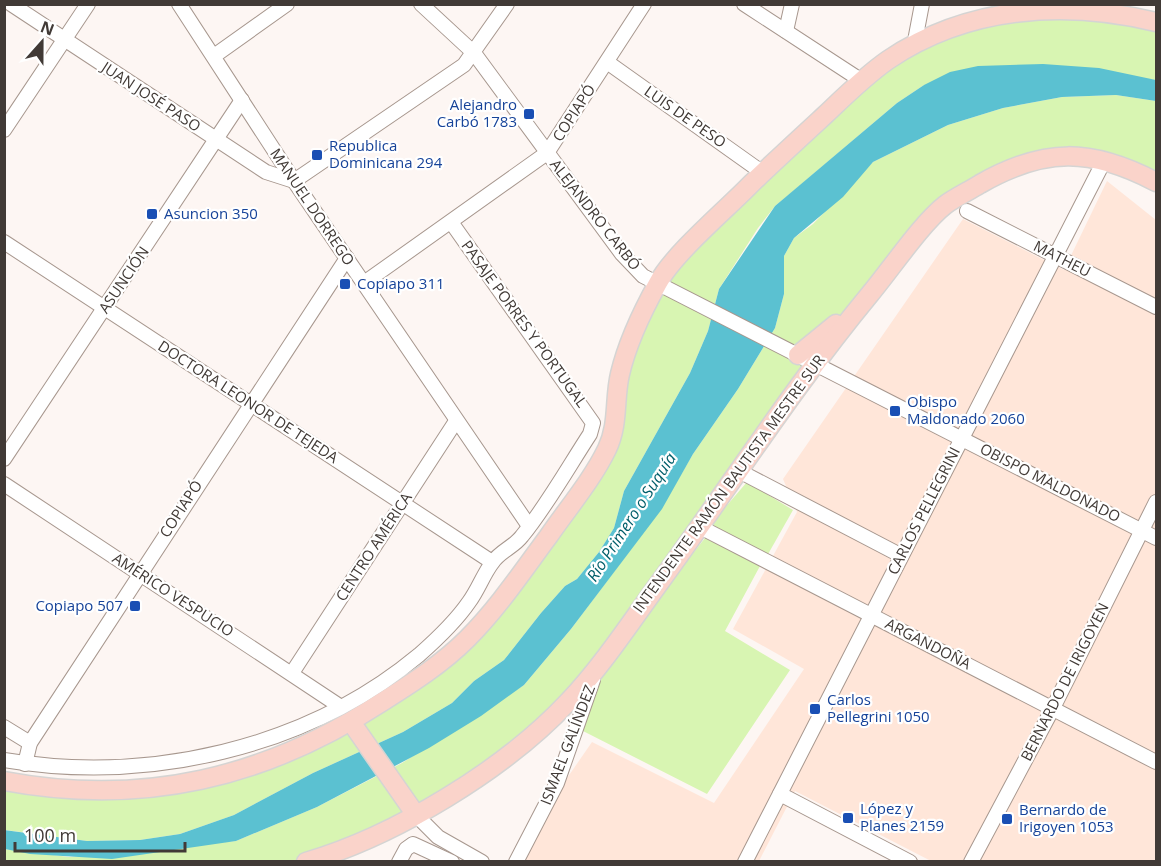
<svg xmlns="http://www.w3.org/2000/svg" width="1161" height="866" font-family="'Open Sans',sans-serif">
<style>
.built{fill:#ffe6d9}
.green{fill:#d8f5b2}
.water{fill:#5bc1d1}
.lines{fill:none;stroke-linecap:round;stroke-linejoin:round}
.minor-casing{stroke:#a7978e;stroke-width:16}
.major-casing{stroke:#d5d4d3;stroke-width:21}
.minor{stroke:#fff;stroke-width:14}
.major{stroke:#fad3ca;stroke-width:18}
.transit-dot{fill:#1a4fb4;stroke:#fff;stroke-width:2}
.labels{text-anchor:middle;stroke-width:4.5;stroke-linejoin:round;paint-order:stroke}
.street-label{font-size:15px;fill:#413a36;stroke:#fff}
.transit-label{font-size:15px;fill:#164399;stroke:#fff;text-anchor:start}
.water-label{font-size:16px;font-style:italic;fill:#005e6a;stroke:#fff}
</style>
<rect width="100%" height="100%" fill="#fdf6f3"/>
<path class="built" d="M1107 181 1156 220V861H931L795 791 759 861 509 862 592 742 714 803 804 669 733 629 797 512 783 479 963 219 1064 270Z"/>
<g class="green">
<path d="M989 13 1156 22V80L1133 77 924 85 897 103 792 192 775 206 758 228 719 289 708 331 690 373 624 491 614 528 599 552 577 579 565 586 541 613 504 660 474 681 452 703 403 732 313 773 234 815 180 834 140 840 87 841 5 830 4 781 73 789 259 765 437 666 593 475 619 380 657 284 862 81Z"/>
<path d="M1116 95 1156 101V182L1060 155 948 203 578 691 465 785 306 861 5 862 4 849 69 857 236 841 317 807 402 763 524 685 571 629 661 509 693 454 738 389 775 328 784 294V256L794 238 813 224 873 162 948 125 1003 108 1062 97Z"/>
<path d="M747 482 793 510 767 556 710 525Z"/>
<path d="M705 538 760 566 725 631 790 670 707 794 583 731 607 661Z"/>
</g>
<path class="water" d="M1043 64 1099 68 1156 80V101L1116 95 1062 97 1003 108 948 125 873 162 843 197 794 238 784 256V294L775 328 738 389 693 454 662 509 571 629 524 685 481 716 429 748 317 807 236 841 112 859 30 854 5 849 4 830 87 841 140 840 180 834 234 815 313 773 403 732 452 703 474 681 504 660 541 613 565 586 577 579 599 552 614 528 624 491 690 373 708 331 719 289 775 206 897 103 924 85 950 72 978 66Z"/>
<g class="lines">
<g class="minor-casing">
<g id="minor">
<path d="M11 4 266 172 294 181"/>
<path d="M179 4 294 181 529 526"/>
<path d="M421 4 474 53 622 254 643 276 1156 538"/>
<path d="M744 4 862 81"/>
<path d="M786 31 792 4"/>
<path d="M914 46 922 4"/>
<path d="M214 56 287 4"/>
<path d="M607 62 763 173"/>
<path d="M4 130 88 4"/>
<path d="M294 181 464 65 507 4"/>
<path d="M967 211 1156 307"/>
<path d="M4 242 492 562"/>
<path d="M364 283 547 153 644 4"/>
<path d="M4 459 242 100"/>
<path d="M739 471 900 555"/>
<path d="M4 484 341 707"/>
<path d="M700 527 1156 762"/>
<path d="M292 673 456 421"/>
<path d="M4 727 30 743"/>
<path d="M4 760C148 784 306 749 419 655 436 640 456 621 469 602 478 590 483 575 492 563 500 551 514 547 522 536 546 507 569 466 590 434L593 423 451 222"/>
<path d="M25 764 30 743 347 258"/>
<path d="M780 794 910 862"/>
<path d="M416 815 438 837 482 862"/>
<path d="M399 862 406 849 413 844 452 862"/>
<path d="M516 862 557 783 593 680"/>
<path d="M745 862 1104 161"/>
<path d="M971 862 1053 708 1156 502"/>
</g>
</g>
<g class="major-casing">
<g id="major">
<path d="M798 355 836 324"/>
<path d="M351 722 416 815"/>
<path d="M4 781C143 807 265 778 382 702 412 683 442 664 467 639 498 608 522 572 548 537 568 508 592 480 607 449 619 424 614 399 620 374 627 344 643 310 658 283 674 253 727 209 752 183 776 160 800 138 825 115 845 96 865 76 888 60 968 6 1065 0 1156 22"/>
<path d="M306 862C395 836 504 770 568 702 602 666 631 622 660 582 730 486 794 386 870 294 891 269 921 224 945 205 956 197 969 191 980 184 1045 147 1091 148 1156 182"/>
</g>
</g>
<use href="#minor" class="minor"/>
<use href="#major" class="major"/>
</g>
<g class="transit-dot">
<rect x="523" y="108" width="12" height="12" rx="3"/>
<rect x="311" y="149" width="12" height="12" rx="3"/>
<rect x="146" y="208" width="12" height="12" rx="3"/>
<rect x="339" y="278" width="12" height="12" rx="3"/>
<rect x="889" y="405" width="12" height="12" rx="3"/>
<rect x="129" y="600" width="12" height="12" rx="3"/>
<rect x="809" y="703" width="12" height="12" rx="3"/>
<rect x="842" y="812" width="12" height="12" rx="3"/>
<rect x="1001" y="813" width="12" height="12" rx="3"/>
</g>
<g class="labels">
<g class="street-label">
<text transform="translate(151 97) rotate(33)" y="5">JUAN JOSÉ PASO</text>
<text transform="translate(574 113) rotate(-57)" y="5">COPIAPÓ</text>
<text transform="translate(685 117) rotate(35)" y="5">LUIS DE PESO</text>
<text transform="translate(312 207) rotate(56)" y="5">MANUEL DORREGO</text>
<text transform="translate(595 215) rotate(52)" y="5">ALEJANDRO CARBÓ</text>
<text transform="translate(1062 259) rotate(27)" y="5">MATHEU</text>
<text transform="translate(124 280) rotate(-56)" y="5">ASUNCIÓN</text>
<text transform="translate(524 324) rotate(54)" y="5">PASAJE PORRES Y PORTUGAL</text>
<text transform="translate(248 402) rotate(33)" y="5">DOCTORA LEONOR DE TEJEDA</text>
<text transform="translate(1050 483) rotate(27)" y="5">OBISPO MALDONADO</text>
<text transform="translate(729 484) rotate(-54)" y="5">INTENDENTE RAMÓN BAUTISTA MESTRE SUR</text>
<text transform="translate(181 509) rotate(-57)" y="5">COPIAPÓ</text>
<text transform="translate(924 511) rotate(-63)" y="5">CARLOS PELLEGRINI</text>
<text transform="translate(374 547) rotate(-57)" y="5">CENTRO AMÉRICA</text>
<text transform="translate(173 595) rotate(33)" y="5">AMÉRICO VESPUCIO</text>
<text transform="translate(928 644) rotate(27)" y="5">ARGANDOÑA</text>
<text transform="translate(1065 682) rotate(-63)" y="5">BERNARDO DE IRIGOYEN</text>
<text transform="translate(568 745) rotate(-69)" y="5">ISMAEL GALÍNDEZ</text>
</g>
<g class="transit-label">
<text x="517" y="110" text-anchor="end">Alejandro<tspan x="517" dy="17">Carbó 1783</tspan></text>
<text x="329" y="151">Republica<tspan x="329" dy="17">Dominicana 294</tspan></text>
<text x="164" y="219">Asuncion 350</text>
<text x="357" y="289">Copiapo 311</text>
<text x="907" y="407">Obispo<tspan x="907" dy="17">Maldonado 2060</tspan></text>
<text x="123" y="611" text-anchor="end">Copiapo 507</text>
<text x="827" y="705">Carlos<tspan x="827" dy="17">Pellegrini 1050</tspan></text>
<text x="860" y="814">López y<tspan x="860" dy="17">Planes 2159</tspan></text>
<text x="1019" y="815">Bernardo de<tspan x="1019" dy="17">Irigoyen 1053</tspan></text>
</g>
<g class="water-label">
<text transform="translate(631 517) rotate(-57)" y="6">Río Primero o Suquía</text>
</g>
</g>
<rect width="1161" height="866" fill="none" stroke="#413a36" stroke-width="12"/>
<g transform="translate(42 42) rotate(21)" stroke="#ffffff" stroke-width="4.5" paint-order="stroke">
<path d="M0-4.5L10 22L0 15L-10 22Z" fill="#413a36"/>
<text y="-9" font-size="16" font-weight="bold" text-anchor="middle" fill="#413a36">N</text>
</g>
<path d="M15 842v9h170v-9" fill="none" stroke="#413a36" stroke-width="3"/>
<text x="24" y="842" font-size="18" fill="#413a36" stroke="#ffffff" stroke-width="4.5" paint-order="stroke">100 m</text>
</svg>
